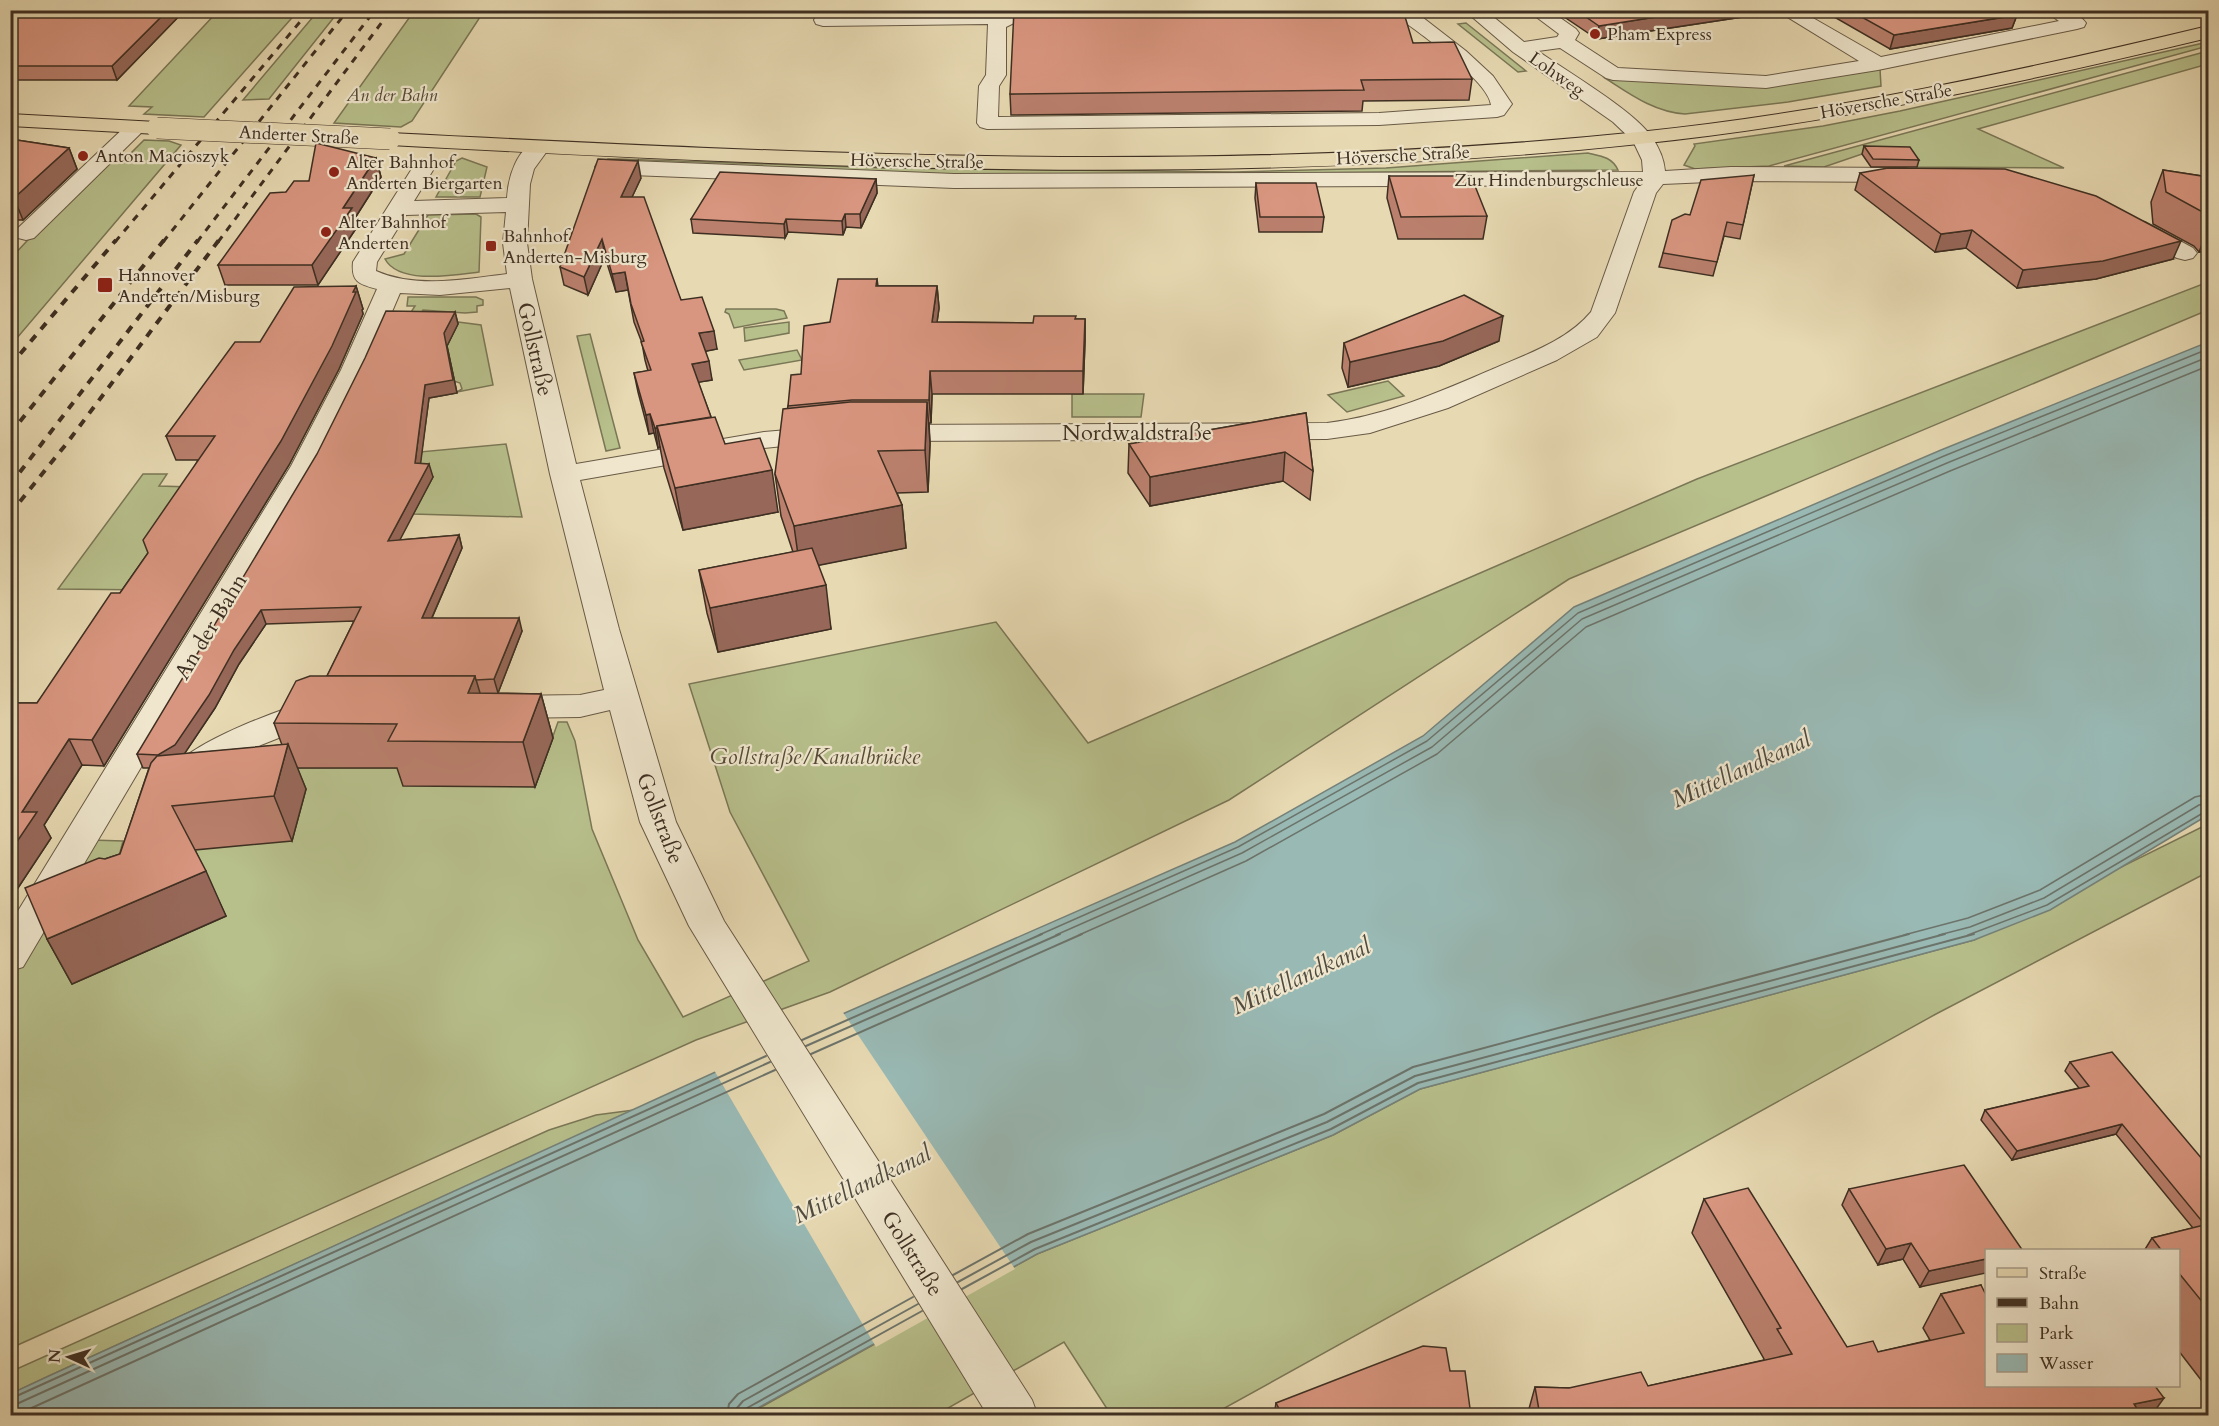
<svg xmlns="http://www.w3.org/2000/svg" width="2219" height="1426" font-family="Cardo,serif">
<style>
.green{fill:#b7bf8b;stroke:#7a7756;stroke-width:1.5}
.water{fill:#99b9b4;stroke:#75827a;stroke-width:1.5}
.pier{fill:#e7d9b2}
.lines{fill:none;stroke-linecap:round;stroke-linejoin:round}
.shore-far1{stroke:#6c746b;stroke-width:1.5}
.shore{stroke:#6c746b;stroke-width:2}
.minor-casing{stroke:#685a46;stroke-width:2}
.major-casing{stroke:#3e2f22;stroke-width:2}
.minor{fill:#efe6cd;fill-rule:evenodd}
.major{fill:#e7d9b2;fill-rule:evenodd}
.rail-far1{stroke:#3e2f22;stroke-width:3;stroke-dasharray:7 7;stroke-linecap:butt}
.rail{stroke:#3e2f22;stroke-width:4;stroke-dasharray:8 8;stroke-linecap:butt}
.major-bridge-casing{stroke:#3e2f22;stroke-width:22;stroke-linecap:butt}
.major-bridge{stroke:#e7d9b2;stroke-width:21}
.wall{fill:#ba806d;stroke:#3e2f22;stroke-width:1.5;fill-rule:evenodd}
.shaded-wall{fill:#976859;stroke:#3e2f22;stroke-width:1.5}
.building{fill:#d8957f;stroke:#3e2f22;stroke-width:1.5}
.poi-dot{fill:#8f2418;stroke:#efe6cd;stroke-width:2}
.labels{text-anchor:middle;stroke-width:4.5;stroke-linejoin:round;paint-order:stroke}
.far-poi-label{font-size:18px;fill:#3e2f22;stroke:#efe6cd;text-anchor:start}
.far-street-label{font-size:18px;fill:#3e2f22;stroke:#efe6cd}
.far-park-label{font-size:18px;font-style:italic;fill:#564c37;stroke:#efe6cd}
.street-label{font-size:22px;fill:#3e2f22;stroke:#efe6cd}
.park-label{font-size:22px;font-style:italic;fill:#564c37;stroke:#efe6cd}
.water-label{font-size:24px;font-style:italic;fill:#504b3f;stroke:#efe6cd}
</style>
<rect width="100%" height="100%" fill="#e7d9b2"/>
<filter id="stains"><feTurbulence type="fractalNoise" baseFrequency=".00333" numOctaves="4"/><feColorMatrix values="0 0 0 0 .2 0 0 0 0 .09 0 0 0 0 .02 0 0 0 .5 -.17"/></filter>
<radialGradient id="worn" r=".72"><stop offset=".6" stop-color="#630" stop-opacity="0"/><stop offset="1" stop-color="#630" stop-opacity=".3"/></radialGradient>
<g class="green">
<path d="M218 11H298L204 117 144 114 152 107 129 106Z"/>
<path d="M318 11H339L269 99 243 100Z"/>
<path d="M414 11H484L412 121 401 127 334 123Z"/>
<path d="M1466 23 1526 71 1518 72 1458 24Z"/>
<path d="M2208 42V46L1769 166 1695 169 1684 165 1695 146 1694 144 1823 126 1900 111Z"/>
<path d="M2208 51V64L1978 129 2064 168 1917 167 1908 154H1862L1824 167 1784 166Z"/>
<path d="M1880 69 1881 86 1788 102 1685 114C1654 112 1630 94 1605 78L1776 85Z"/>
<path d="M144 140 169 141 181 145 11 345V258L100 163 123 161Z"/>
<path d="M1588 153C1601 156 1612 157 1618 170L973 176 605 161 608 159H619L884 168 1234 172 1386 168Z"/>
<path d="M462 158 487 167 480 197H436L456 161Z"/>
<path d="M476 214 481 217 479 272C454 275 399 285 385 259L404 254 428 215Z"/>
<path d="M2208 282V310L1569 579 1229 800 830 992 696 1040 11 1348V973L90 840 123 841 115 871 156 854 291 768H411L535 787 558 722H567L575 741 592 829 638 940 683 1017 809 961 730 812 689 684 996 622 1088 743 1697 479Z"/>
<path d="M408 297H476L483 300V305L477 306V312L465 313 423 310 415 321 404 323 415 306H407Z"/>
<path d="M726 309H776L784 311 787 318 734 328 729 314 725 312Z"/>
<path d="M458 322 481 325 493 385 457 392 462 389 460 383 454 381 451 368 385 380 387 399 371 402 337 448 368 450 366 457 506 444 522 517 413 514 432 477 349 476 308 545 342 546 341 552 263 560 386 352 443 353Z"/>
<path d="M789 322V333L745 341 744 328Z"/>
<path d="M590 334 620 448 606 451 577 336Z"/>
<path d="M797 350 802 360 744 370 739 360Z"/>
<path d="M1388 381 1404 396 1347 412 1328 395Z"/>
<path d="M1072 394H1144L1141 417H1072Z"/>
<path d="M143 474H167L159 486 191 487 150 590 58 589Z"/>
<path d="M2208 824V872L1936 1014 1212 1415H1111L1064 1342 936 1415 745 1416 1037 1254 1333 1135 1420 1089 1974 940Z"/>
<path d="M634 1110 51 1375 11 1394 10 1372 549 1130 596 1115Z"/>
</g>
<path class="water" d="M2208 342V815L2050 910 1974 940 1420 1089 1333 1135 1037 1254 745 1415 11 1416 10 1394 51 1375 847 1012 1235 842 1423 736 1574 607 1941 450Z"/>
<path class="pier" d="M842 1011 1015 1269 876 1347 714 1070Z"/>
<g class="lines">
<g class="shore-far1">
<path d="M1039 935 1238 847 1427 741 1578 613 1944 456 2208 349"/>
<path d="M1056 935 1242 853 1432 747 1582 619 1947 463 2208 357"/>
<path d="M1079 935 1246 861 1437 754 1586 627 1950 471 2208 366"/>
<path d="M1904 935 1968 918 2040 890 2195 797 2208 794"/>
<path d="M1939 935 1970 927 2044 898 2199 805 2208 803"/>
<path d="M1968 935 2047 905 2208 810"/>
</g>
<g class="shore">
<path d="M802 1040 1042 934"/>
<path d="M806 1046 1060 934"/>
<path d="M811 1054 1082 934"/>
<path d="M953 1275 1028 1234 1324 1114 1413 1067 1909 934"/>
<path d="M958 1282 1031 1242 1327 1122 1415 1076 1945 934"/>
<path d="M962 1289 1035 1249 1331 1129 1418 1083 1974 934"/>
<path d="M10 1399 766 1056"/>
<path d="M10 1407 770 1062"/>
<path d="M14 1416 775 1070"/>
<path d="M727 1416 729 1404 738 1394 913 1297"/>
<path d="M736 1416 737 1408 743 1401 918 1304"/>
<path d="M744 1416 747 1408 922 1311"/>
</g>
<g class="minor-casing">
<g id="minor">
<path d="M1012 10H1064L1069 15 1067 19 1060 21 1016 22 1006 27V75L999 86 998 117 1379 113 1491 105C1488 80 1420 34 1398 17L1396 13 1397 10H1413L1466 51 1493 76 1512 104 1504 115 1497 117 1379 125 987 129 980 127 977 123 979 86 986 75 988 24 823 26 816 24 814 20 816 16 823 14Z"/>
<path d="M1464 10H1485L1524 42 1557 37 1559 34 1527 10H1549L1576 29 1579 33 1575 40 1618 68 1766 76 1859 61 1776 10H1799L1881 57 2059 21 2043 10C2059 10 2076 9 2086 23L2084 27 2077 29 1878 70 1766 88 1613 80 1606 78 1560 48 1538 51C1566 71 1633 110 1651 136 1658 146 1664 158 1665 171L1731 167 1905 168 1913 170 1916 175 1913 180 1905 182 1731 181 1663 184 1656 193 1615 313 1597 337 1557 360 1448 408 1370 433 1327 439 884 441 874 439 870 433 874 427 884 425 1327 423C1386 416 1439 392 1493 369 1527 354 1567 341 1591 312L1634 192 1639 185 954 188 606 174 598 172 595 167 598 162 606 160 954 174 1643 172 1642 160 1633 141 1613 122 1513 52Z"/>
<path d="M136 121 143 123 147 127 143 131 34 238 26 240 18 238 14 233 18 228 129 123Z"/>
<path d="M539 141 547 142 550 147 534 169 530 184 527 243 532 279 576 464 764 432 823 427 833 429 837 435 833 441 764 448 580 480 619 629 676 822 724 921 1032 1400 1038 1416H988L689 926 640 822 610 710 580 717 500 718 488 715 484 707 488 699 500 696 580 695 604 690 550 474 510 288 440 295 400 293 367 370 319 466 23 967 10 971V924L291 466 341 370 377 289C359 284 351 282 353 262L413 167 416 162 424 160 432 162 435 167 414 201 507 198C508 178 517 146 539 141ZM506 212 503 243 507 274C465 279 417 289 376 271L377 262 406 215Z"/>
<path d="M2137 220 2145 222 2193 248 2197 253 2193 258 2185 260 2177 258 2129 232 2125 227 2129 222Z"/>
<path d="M317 699 329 702 333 710 329 718 261 745 198 781 186 785 174 781 169 773C188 742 281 709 317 699Z"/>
</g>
</g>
<g class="major-casing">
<g id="major">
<path d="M2208 26V38C2020 83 1831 124 1639 144 1224 188 806 167 390 145L382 144 379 139 382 134 390 133C806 154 1224 175 1639 132 1831 112 2020 71 2208 26Z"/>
<path d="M10 114 157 122 164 124 168 128 164 132 157 134 10 126Z"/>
</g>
</g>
<use href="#minor" class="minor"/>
<use href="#major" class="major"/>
<g class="rail-far1">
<path d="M115 242 310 10"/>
<path d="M163 242 348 10"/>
<path d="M197 242 375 10"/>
<path d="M218 242 391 10"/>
</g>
<g class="rail">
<path d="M10 366 116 240"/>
<path d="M10 434 164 240"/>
<path d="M10 485 198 240"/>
<path d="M10 514 67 443 219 240"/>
</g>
<g class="major-bridge-casing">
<path id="major-bridge" d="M157 128 390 139"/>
</g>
<use href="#major-bridge" class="major-bridge"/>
</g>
<g class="wall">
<path d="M10 10H185L117 80H10Z"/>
<path d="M1554 10H1775V12L1597 39Z"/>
<path d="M1822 10H2008L2017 15 2012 28 1890 49Z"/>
<path d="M1413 43 1472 79 1469 100 1363 101 1362 111 1011 115 1010 94Z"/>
<path d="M10 139 69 148 77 169 23 220H10Z"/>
<path d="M1864 146 1919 160 1917 167H1871L1862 154Z"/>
<path d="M376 158 381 177 355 218 357 227 318 285H225L218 265 286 192 309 181Z"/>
<path d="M2163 170 2208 177V251L2199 252 2194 246 2153 224 2151 202Z"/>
<path d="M1860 173 2173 259 2096 279 2017 288 1966 248 1935 252 1855 190Z"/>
<path d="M1754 175 1740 239 1724 236 1713 276 1659 267 1663 253 1690 215Z"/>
<path d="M1389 176 1487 216 1483 239H1398L1387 198Z"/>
<path d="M641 178 632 197 681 300 717 349 705 351 712 380 698 382 711 417 725 444 778 512 683 530 664 468 660 447 658 448 654 433 649 434 638 392 634 373 648 371 645 360 642 343 634 322 628 290 616 292 605 257 588 295 564 285 560 267Z"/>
<path d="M876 179 877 193 861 228 846 227 843 235 788 232 785 238 693 233 691 219Z"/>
<path d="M1256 183 1324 217 1322 232H1259L1255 198Z"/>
<path d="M877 279 878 286H937L939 308 937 322 1033 323 1076 319H1085V341L1083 394H932L931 423H929L930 443 928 492 897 493 902 505 906 548 818 565 831 629 718 652 707 613 699 570 793 552 781 516 775 474 788 406 801 374 830 322Z"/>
<path d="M356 286 363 309 362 310 363 314 339 369 289 465 104 766 82 765 44 825 51 838 10 900V703H37L120 593 148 553 198 460H176L166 436 260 342Z"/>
<path d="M455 312 458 324 447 346 457 393 429 398 420 464 433 477 399 540 459 535 462 548 432 618 522 631 498 693 541 694 553 738 535 787 403 786 397 768H297L306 789 292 841 195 850 226 916 72 984 47 939 105 859 120 854 149 768H143L137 754ZM354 621 327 676 274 723 282 745 184 754 215 708 239 664 266 624Z"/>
<path d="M1499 341 1439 366 1348 387 1342 368 1344 343Z"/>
<path d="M1306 413 1313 471 1310 500 1283 481 1150 506 1128 473 1129 444Z"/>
<path d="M2070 1062 2208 1166V1389L2178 1350V1251H2144L2152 1238 2193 1228 2116 1134 2012 1160 1981 1120 1985 1110 2079 1088 2065 1071Z"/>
<path d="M1849 1189 2023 1251 1920 1287 1903 1259 1878 1265 1842 1205Z"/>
<path d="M1704 1199 1847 1347 1878 1352 1930 1340 1923 1328 1941 1294 1981 1285 1986 1386 2151 1416H1527L1535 1387 1569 1388 1648 1386 1764 1360V1359L1692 1233Z"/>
<path d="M1450 1371 1471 1416H1274L1276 1403Z"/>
</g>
<g class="shaded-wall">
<path d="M168 10H185L117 80 112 66Z"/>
<path d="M1700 10H1775V12L1597 39 1599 26Z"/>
<path d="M2017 15 2012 28 1890 49 1894 35Z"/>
<path d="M69 148 77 169 23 220 14 198Z"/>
<path d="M376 158 381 177 355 218 357 227 318 285 312 265 343 208Z"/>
<path d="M638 161 641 178 624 214 621 197Z"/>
<path d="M876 179 877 193 861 228 860 214Z"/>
<path d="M845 214 846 227 843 235 842 221Z"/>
<path d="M786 219 788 232 785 238 784 224Z"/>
<path d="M2208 229V251L2199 252Z"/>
<path d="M1972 230 1966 248 1935 252 1941 234Z"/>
<path d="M602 239 605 257 588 295 584 277Z"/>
<path d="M2181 241 2173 259 2096 279 2017 288 2023 270Z"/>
<path d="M625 272 628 290 616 292 612 274Z"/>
<path d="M356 286 363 309 362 310 363 314 339 369 289 465 104 766 92 740Z"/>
<path d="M937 286 939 308 934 344 932 322Z"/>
<path d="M455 312 458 324 447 346 457 393 429 398 419 476 415 463 425 385 444 333Z"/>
<path d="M1503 316 1499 341 1439 366 1348 387 1350 362Z"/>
<path d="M1085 319V341L1083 394V371Z"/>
<path d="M714 331 717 349 702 352 699 333Z"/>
<path d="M709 361 712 380 695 383 692 364Z"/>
<path d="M930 371 932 394 931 423 929 400Z"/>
<path d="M927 402 930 443 928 492 925 450Z"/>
<path d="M650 414 654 433 649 434 646 415Z"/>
<path d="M655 428H657L660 447 658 448Z"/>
<path d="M1285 452 1283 481 1150 506V477Z"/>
<path d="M429 464 433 477 392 555 388 541Z"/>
<path d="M772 470 778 512 683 530 675 488Z"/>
<path d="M902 505 906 548 800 569 794 526Z"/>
<path d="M459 535 462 548 426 631 422 618Z"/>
<path d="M826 585 831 629 718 652 710 608Z"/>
<path d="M261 610 266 624 239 664 215 708 181 759 165 769 158 755Z"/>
<path d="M519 618 522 631 498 693 494 679Z"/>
<path d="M475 676 488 720 468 693Z"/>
<path d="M541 694 553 738 535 787 523 742Z"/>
<path d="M69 739 82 765 44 825 51 838 10 900V852L22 812Z"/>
<path d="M288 744 306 789 292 841 274 796Z"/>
<path d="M206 871 226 916 72 984 47 939Z"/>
<path d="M2122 1124 2116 1134 2012 1160 2017 1151Z"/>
<path d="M1911 1243 1903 1259 1878 1265 1886 1249Z"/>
<path d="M1986 1259V1273L1920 1287 1929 1271Z"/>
<path d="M2164 1398 2151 1416H2126L2134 1404Z"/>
</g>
<g class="building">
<path d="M10 10H168L112 66H10Z"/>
<path d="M1014 10H1403L1413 43 1454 42 1472 79 1361 80 1364 90 1010 94Z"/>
<path d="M1576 10H1700L1599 26Z"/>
<path d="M1849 10H2008L2017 15 1894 35Z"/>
<path d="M10 139 69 148 14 198H10Z"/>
<path d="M316 143 376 158 343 208H352L312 265H218L270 193 286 192 294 181H309Z"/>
<path d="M1864 146 1910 147 1919 160 1873 159Z"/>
<path d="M598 159 638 161 621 197H644L681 300 702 297 714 331 699 333 709 361 692 364 711 417 657 426V428H655L650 414 646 415 634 373 651 370 641 342 644 341 631 304 625 272 612 274 602 239 584 277 560 267Z"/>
<path d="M1888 168 2005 169 2096 196 2181 241 2103 261 2023 270 1972 230 1941 234 1860 173Z"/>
<path d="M2163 170 2208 177V215L2166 192Z"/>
<path d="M720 172 876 179 860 214H845L842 221 786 219 784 224 691 219Z"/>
<path d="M1754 175 1743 225 1727 222 1717 262 1663 253 1672 220 1685 214 1690 215 1701 180Z"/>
<path d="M1389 176H1471L1487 216 1401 217Z"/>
<path d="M1256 183H1316L1324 217H1260Z"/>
<path d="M838 279H877L876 286H937L932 322 1033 323 1034 316H1076L1075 319H1085L1083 371H930L929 400H852L788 406 791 375 801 374 804 326 830 322Z"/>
<path d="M356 286 353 292H356L332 346 281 441 92 740 69 739 22 812H37L10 852V703H37L111 593H120L148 553 143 540 215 436H166L235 342H260L294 287Z"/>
<path d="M1464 295 1503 316 1443 341 1350 362 1344 343Z"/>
<path d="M386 311 455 312 444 333 453 380 425 385 415 463 429 464 388 541 459 535 422 618H519L494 679 476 680 475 676H327L361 607 261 610 234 650 209 695 175 745 158 755 137 754 317 454 365 358Z"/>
<path d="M850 402H927L925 450 878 451 902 505 794 526 775 474 783 409Z"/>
<path d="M1306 413 1313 471 1285 452 1150 477 1129 444Z"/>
<path d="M715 417 725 444 760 438 772 470 675 488 657 426Z"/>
<path d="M812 548 826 585 710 608 699 570Z"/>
<path d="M310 676H475L468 693 541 694 523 742 388 741 397 724 274 723 296 681Z"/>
<path d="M288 744 274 796 172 806 206 871 47 939 25 888 99 858 105 859 120 854 151 763 157 756Z"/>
<path d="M2112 1052 2208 1166V1224L2205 1225 2122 1124 2017 1151 1985 1110 2089 1086 2070 1062Z"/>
<path d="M1964 1165 2023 1251H1986V1259L1929 1271 1911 1243 1886 1249 1849 1189Z"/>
<path d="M1748 1188 1847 1347 1873 1341 1878 1352 1964 1333 1941 1294 1981 1285 1986 1295V1386H2155L2164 1398 2134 1404 2141 1415 2139 1416H1540L1535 1387 1569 1388 1641 1372 1648 1386 1792 1354 1777 1329 1781 1328 1704 1199Z"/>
<path d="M2208 1224V1309L2178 1272V1251H2162L2152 1238Z"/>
<path d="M1423 1346 1446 1348 1450 1371H1465L1471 1416H1283L1276 1403Z"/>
</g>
<g class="poi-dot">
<circle cx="1595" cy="34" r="6"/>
<circle cx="83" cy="156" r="6"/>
<circle cx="334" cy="172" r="6"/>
<circle cx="326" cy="232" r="6"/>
<rect x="485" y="240" width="12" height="12" rx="3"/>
<rect x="97" y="277" width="16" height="16" rx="3"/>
</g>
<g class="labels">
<g class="far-poi-label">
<text x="1607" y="40">Pham Express</text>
<text x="95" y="162">Anton Macioszyk</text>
<text x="346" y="168">Alter Bahnhof<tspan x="346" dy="21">Anderten Biergarten</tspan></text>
<text x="338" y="228">Alter Bahnhof<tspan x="338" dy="21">Anderten</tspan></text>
<text x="503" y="242">Bahnhof<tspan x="503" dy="21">Anderten-Misburg</tspan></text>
<text x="118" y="281">Hannover<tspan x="118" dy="21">Anderten/Misburg</tspan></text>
</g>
<g class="far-street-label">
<text transform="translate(1557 74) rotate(35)" y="6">Lohweg</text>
<text transform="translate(1886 101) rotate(-10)" y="6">Höversche Straße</text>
<text transform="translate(299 135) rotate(3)" y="6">Anderter Straße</text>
<text transform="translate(1403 155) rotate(-3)" y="6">Höversche Straße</text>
<text transform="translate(917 161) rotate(1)" y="6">Höversche Straße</text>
<text x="1549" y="186">Zur Hindenburgschleuse</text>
</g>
<g class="far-park-label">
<text x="392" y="101">An der Bahn</text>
</g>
<g class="street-label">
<text transform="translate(536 349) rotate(77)" y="8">Gollstraße</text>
<text x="1137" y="440">Nordwaldstraße</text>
<text transform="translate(210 626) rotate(-59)" y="8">An der Bahn</text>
<text transform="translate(661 818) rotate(69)" y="8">Gollstraße</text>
<text transform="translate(913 1253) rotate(58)" y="8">Gollstraße</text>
</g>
<g class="park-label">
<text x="815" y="764">Gollstraße/Kanalbrücke</text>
</g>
<g class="water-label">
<text transform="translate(1741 769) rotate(-25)" y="8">Mittellandkanal</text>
<text transform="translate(1301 976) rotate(-25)" y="8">Mittellandkanal</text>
<text transform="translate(862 1184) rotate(-26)" y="8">Mittellandkanal</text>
</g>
</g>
<rect width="2219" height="1426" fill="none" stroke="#e7d9b2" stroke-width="36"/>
<rect x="12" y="12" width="2195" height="1402" fill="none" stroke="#3e2f22" stroke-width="3"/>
<rect x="18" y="18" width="2183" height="1390" fill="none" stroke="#3e2f22" stroke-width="1.5"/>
<rect x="1985" y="1249" width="195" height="138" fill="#efe6cd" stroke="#a89d89" stroke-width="1.5"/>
<rect x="1997" y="1268" width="30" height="9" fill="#e7d9b2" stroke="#a89d89" stroke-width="1.5"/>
<text x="2039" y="1279" font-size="18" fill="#3e2f22">Straße</text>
<rect x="1997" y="1298" width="30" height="9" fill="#3e2f22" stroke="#a89d89" stroke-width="1.5"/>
<text x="2039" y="1309" font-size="18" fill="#3e2f22">Bahn</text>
<rect x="1997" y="1324" width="30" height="18" fill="#b7bf8b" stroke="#a89d89" stroke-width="1.5"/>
<text x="2039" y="1339" font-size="18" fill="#3e2f22">Park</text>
<rect x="1997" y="1354" width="30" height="18" fill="#99b9b4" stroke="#a89d89" stroke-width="1.5"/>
<text x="2039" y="1369" font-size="18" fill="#3e2f22">Wasser</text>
<g transform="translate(69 1357) rotate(274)" stroke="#efe6cd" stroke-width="4.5" paint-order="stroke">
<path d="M0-4.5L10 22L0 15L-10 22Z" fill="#3e2f22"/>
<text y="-9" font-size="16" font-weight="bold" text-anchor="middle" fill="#3e2f22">N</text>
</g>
<rect width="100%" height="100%" filter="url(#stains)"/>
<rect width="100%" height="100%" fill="url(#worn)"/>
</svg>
